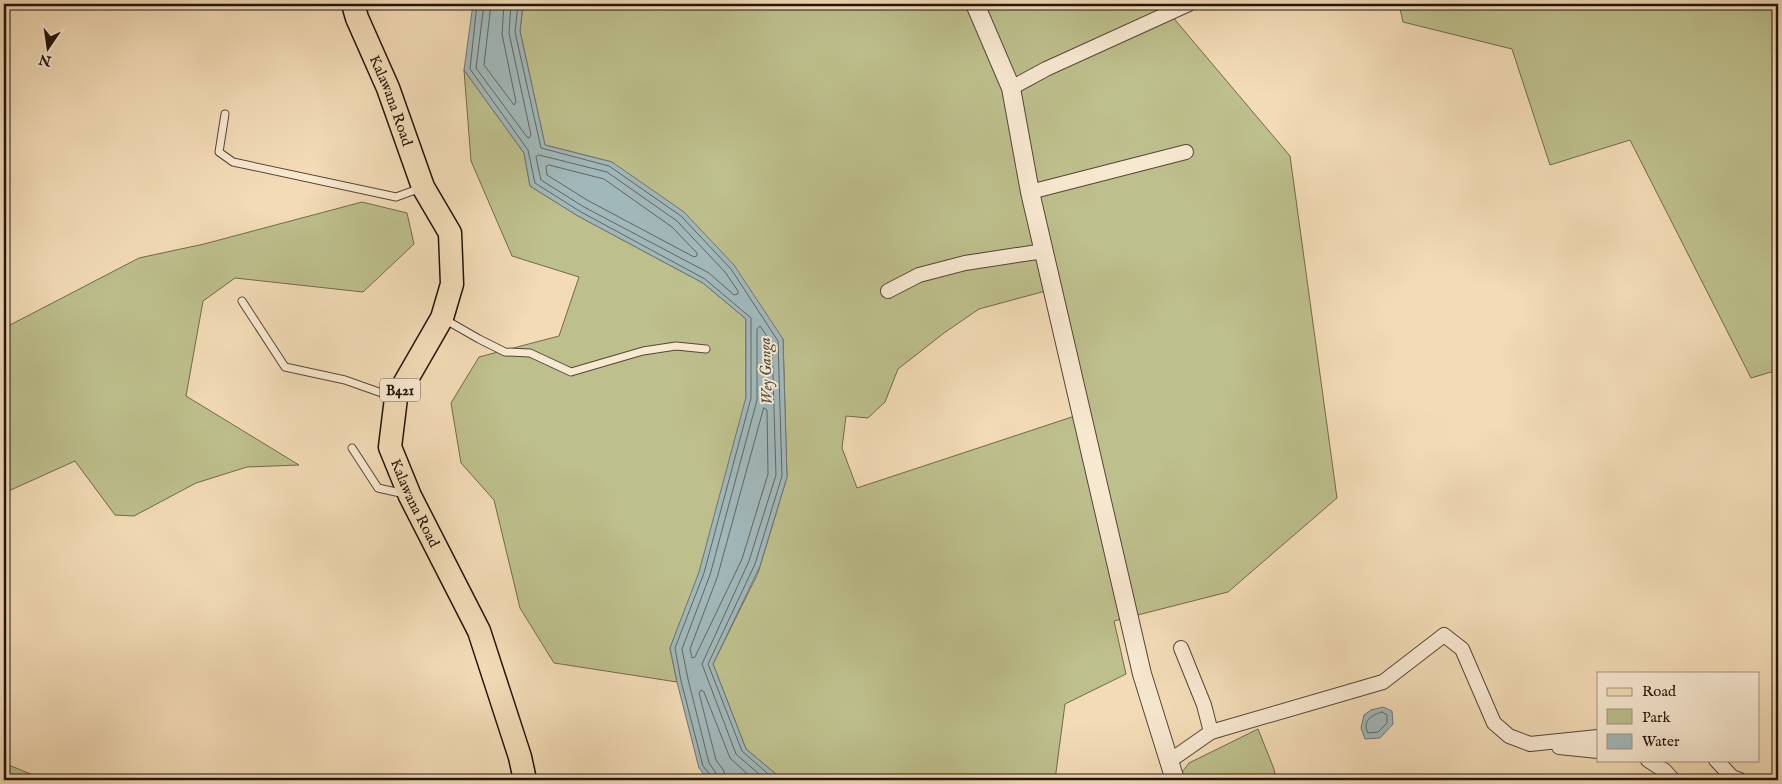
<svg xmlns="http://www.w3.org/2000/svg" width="1782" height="784" font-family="'IM FELL English',serif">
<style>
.green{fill:#bdbf8c;stroke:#706a4c;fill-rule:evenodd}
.water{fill:#a1b8ba;stroke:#6e7674}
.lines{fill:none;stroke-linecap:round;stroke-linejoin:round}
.shore{stroke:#626662;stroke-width:1}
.service-casing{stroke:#564636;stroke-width:9}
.minor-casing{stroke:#564636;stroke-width:16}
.tertiary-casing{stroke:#564636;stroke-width:20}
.primary-casing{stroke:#22140b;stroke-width:25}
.service{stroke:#f7e8d0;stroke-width:7}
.minor{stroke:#f7e8d0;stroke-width:14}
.tertiary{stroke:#f7e8d0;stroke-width:18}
.primary{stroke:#f2dbb6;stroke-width:22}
.labels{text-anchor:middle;stroke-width:4;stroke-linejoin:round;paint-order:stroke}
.shield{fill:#f7e8d0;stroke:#625446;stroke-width:1}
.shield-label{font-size:14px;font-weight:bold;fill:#22140b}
.street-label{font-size:15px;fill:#22140b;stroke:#f7e8d0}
.water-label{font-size:16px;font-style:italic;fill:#4e4d48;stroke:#f7e8d0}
</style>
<rect width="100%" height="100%" fill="#f2dbb6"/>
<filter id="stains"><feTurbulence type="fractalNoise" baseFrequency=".004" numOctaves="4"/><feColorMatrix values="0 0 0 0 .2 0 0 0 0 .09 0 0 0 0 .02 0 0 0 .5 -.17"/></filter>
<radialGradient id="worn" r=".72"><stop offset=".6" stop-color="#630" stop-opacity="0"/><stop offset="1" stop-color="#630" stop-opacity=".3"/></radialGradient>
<g class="green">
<path d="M523 4H1165L1176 21 1290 156 1337 498 1228 592 1114 621 1126 674 1065 704 1055 780H783L746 749 713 664 758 573 787 477 783 339 612 162 545 145 520 31ZM1043 208 1078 415 857 488 842 448 846 416 868 418 885 402 898 369 944 333 979 309 1053 289Z"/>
<path d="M1399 4H1778V370L1751 378 1630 140 1550 165 1512 49 1403 22Z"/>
<path d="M464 70 524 153 530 186 578 216 703 283 746 319V401L698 577 670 648 677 682 554 663 520 608 494 500 461 463 451 403 479 357 559 336 579 277 512 256 471 161Z"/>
<path d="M362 202 407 213 414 244 363 292 235 278 203 301 186 396 299 465 247 467 196 483 134 516 115 515 75 461 4 493V316L10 325 139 258 204 244Z"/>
<path d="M1258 729 1274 769 1276 780H1176L1189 763Z"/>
<path d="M4 763 45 780H4Z"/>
</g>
<g class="water">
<path d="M473 4H523L520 31 545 145 612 162 684 212 734 265 783 339 787 477 760 566 713 664 746 749 783 780H708L699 768 677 682 670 648 699 572 746 397V319L703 283 578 216 530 186 524 153 464 70Z"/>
<path d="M1383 707 1392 711 1393 724 1380 738 1365 739 1361 728 1364 715 1371 710Z"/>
</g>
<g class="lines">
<g class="shore">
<path d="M477 4 470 69 528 150 535 183 581 212 705 279 751 318V398L704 573 675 648 681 681 703 766 711 776V780"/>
<path d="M484 4 476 68 527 137 529 138 531 135 509 33 511 4"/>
<path d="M491 4 484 65 514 105 516 102 502 34 504 4"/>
<path d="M518 4 515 32 541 148 609 166 681 216 731 269 778 341 782 476 755 564 708 664 742 751 775 780"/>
<path d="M539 155 607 172 677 221 725 272 738 291V294L734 295 709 273 584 207 541 180 536 157Z"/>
<path d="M549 165 604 179 672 227 697 253V256L694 257 587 200 547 175 546 167Z"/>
<path d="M764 408 767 410 768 474 742 559 695 657 692 658 690 649 717 578Z"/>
<path d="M1382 712 1387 715V723L1378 732 1368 733C1362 721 1371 715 1382 712Z"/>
<path d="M718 780 716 773 709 763 688 679 682 649 710 575 757 400V329L760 326 772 343 776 475 749 561 702 664 736 754 766 780"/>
<path d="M725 780 724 771 716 760 699 693 701 690 704 692 730 758 754 780"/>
</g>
<g class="service-casing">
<g id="service">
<path d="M225 114 219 152 233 162 396 197 421 188"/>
<path d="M242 301 285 367 345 380 393 397"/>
<path d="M444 319 479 339 505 352 530 353 571 372 643 351 676 346 706 349"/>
<path d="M352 448 378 488 405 494"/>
</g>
</g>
<g class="minor-casing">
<g id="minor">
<path d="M1011 88 1046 69 1189 4"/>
<path d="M1030 192 1186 152"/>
<path d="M888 291 919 275 965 263 1044 251"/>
<path d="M1181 648 1204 705 1211 732"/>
<path d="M1559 747 1598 751"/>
<path d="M1648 760 1665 771 1673 780"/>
<path d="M1716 760 1732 777 1740 780"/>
<path d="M1168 762 1211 732 1383 682 1444 635 1462 649 1494 723 1509 736 1530 744 1598 737"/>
</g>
</g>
<g class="tertiary-casing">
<path id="tertiary" d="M975 4 1011 88 1030 192 1142 674 1175 780"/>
</g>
<g class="primary-casing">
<g id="primary">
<path id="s1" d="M353 4 357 18 388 88 423 187 450 233 452 284 442 318 396 398 390 447 410 496 479 631 520 757 525 780"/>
</g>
</g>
<use href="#service" class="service"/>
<use href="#minor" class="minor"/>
<use href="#tertiary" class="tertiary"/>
<use href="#primary" class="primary"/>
</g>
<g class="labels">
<rect class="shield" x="380" y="378.5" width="40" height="23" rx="4"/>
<g class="shield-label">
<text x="400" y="395">B421</text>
</g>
<g class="street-label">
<text dy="5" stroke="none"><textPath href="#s1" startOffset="104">Kalawana Road</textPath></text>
<text dy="5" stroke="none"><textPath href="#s1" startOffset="539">Kalawana Road</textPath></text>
</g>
<g class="water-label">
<text transform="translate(765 371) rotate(-92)" y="6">Wey Ganga</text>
</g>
</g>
<rect width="1782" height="784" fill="none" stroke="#f2dbb6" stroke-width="20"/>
<rect x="5" y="5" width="1772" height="774" fill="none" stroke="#22140b" stroke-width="2.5"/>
<rect x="10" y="10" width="1762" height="764" fill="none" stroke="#22140b"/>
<rect x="1597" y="672" width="162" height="90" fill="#f7e8d0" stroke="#a29381"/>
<rect x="1607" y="688" width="25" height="8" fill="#f2dbb6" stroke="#a29381"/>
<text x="1642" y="696" font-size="15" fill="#22140b">Road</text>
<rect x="1607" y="709" width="25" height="15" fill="#bdbf8c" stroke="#a29381"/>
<text x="1642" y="722" font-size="15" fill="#22140b">Park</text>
<rect x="1607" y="734" width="25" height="15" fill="#a1b8ba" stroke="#a29381"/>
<text x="1642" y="746" font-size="15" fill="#22140b">Water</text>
<g transform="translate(48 48) rotate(193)" stroke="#f7e8d0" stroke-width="4" paint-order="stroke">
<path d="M0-4L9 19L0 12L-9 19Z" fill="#22140b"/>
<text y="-8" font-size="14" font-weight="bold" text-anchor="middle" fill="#22140b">N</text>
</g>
<rect width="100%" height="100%" filter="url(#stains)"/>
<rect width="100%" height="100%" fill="url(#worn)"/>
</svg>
